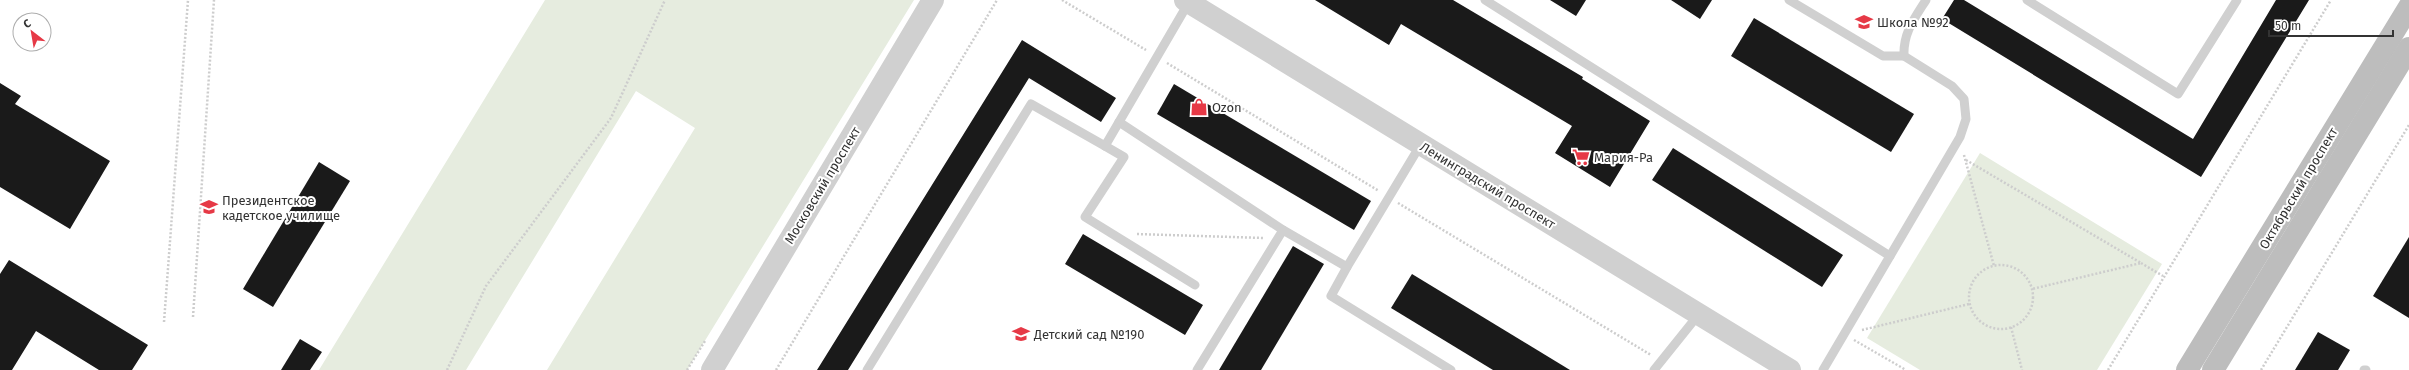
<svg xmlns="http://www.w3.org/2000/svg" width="2409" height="370" font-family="'Fira Sans',sans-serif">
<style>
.green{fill:#e6ecdf}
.building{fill:#1a1a1a}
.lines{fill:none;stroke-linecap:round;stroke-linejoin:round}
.path{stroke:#cdcdcd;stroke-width:2.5;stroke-dasharray:2 2;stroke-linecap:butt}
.service{stroke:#d0d0d0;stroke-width:9}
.tertiary{stroke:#d0d0d0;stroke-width:22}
.secondary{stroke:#bdbdbd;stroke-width:22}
.labels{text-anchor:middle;stroke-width:4;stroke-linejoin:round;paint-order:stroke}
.poi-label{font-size:13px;fill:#333;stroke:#fff;text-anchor:start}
.street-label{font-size:13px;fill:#333;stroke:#fff}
</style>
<rect width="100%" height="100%" fill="#fff"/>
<g class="green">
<path d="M545 0H914L687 370H547L695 128 636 91 466 370H319Z"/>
<path d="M1980 153 2162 264 2097 370H1920L1867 338Z"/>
</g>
<g class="building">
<path d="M1315 0H1453L1583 77 1582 79 1650 121 1610 187 1555 153 1572 126 1401 24 1389 45Z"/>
<path d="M1550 0H1586L1576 16Z"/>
<path d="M1671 0H1712L1700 19Z"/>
<path d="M1954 0H1964L2193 139 2276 0H2309L2201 177 1942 19Z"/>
<path d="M1754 18 1914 114 1891 152 1731 56Z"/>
<path d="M1022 40 1116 98 1101 122 1029 78 848 370H817Z"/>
<path d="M0 83 21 96 15 104 110 161 70 229 0 187Z"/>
<path d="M1174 84 1371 201 1354 230 1157 114Z"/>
<path d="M1673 148 1843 255 1822 287 1652 180Z"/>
<path d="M319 162 350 181 273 307 243 289Z"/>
<path d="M1083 234 1203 305 1185 335 1065 264Z"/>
<path d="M2409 237V318L2373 296Z"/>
<path d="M1293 246 1324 264 1261 370H1219Z"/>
<path d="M9 260 148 345 132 370H99L36 331 12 370H0V274Z"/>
<path d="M1412 274 1570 370H1493L1391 308Z"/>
<path d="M2318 332 2350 350 2338 370H2295Z"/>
<path d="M300 339 322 352 310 370H281Z"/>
</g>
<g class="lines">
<g class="path">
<path d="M1062 0 1146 50"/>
<path d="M1167 63 1379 191"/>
<path d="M1964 155 1994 266"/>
<path d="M1966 160 2141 263 2032 289"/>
<path d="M1398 203 1651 355"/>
<path d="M1137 234 1264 238"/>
<path d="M2141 263 2163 276"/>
<circle cx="2001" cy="297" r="32"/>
<path d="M193 317 214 0"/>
<path d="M164 322 188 0"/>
<path d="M2011 327 2022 370"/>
<path d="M1862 330 1969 304"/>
<path d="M1854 340 1906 370"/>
<path d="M447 370 486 286 611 118 665 0"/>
<path d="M687 370 705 341"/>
<path d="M776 370 997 0"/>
<path d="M2108 370 2331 0"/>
<path d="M2261 370 2409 125"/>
</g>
<g class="service">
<path d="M1485 0 1890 256"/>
<path d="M1789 0 1883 56H1904L1952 86 1964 99 1966 119 1960 137 1823 370"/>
<path d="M2027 0 2178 94 2237 0"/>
<path d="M1904 56C1903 33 1914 19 1926 0"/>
<path d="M1119 122 1283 230"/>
<path d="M1105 146 1124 157 1085 217 1195 285"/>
<path d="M1347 267 1331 296 1451 370"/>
<path d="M867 370 1031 104 1105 146 1189 2"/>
<path d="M1197 370 1283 230 1347 267 1421 144"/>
<path d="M1654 370 1699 314"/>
<path d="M2364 370H2366"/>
</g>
<g class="tertiary">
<path d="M1185 0 1790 370"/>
<path d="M712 370 933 0"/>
</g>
<g class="secondary">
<path d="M2187 370 2409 7"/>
<path d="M2213 370 2409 48"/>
</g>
</g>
<defs>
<g id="school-bare" transform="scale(1.38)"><path d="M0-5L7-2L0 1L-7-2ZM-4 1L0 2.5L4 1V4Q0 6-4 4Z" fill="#e63946" stroke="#fff" stroke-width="2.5" paint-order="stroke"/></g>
<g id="shop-bare" transform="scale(1.38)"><path d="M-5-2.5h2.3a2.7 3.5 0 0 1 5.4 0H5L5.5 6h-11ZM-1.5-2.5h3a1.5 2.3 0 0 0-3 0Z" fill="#e63946" stroke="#fff" stroke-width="2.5" paint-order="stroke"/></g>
<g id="supermarket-bare" transform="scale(1.38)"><path d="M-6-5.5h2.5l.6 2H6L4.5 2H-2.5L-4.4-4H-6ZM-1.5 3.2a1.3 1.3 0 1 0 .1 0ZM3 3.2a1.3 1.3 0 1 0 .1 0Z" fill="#e63946" stroke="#fff" stroke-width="2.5" paint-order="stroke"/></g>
<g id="university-bare" transform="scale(1.38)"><path d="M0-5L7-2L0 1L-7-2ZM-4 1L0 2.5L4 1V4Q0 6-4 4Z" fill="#e63946" stroke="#fff" stroke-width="2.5" paint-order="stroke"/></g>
</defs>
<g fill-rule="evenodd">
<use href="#school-bare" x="1864" y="22"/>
<use href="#shop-bare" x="1199" y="107"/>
<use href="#supermarket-bare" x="1581" y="157"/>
<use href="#university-bare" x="209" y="207"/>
<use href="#school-bare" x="1021" y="334"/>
</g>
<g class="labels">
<g class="poi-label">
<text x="1877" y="27">Школа №92</text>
<text x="1212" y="112">Ozon</text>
<text x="1594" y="162">Мария-Ра</text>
<text x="222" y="205">Президентское<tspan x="222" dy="15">кадетское училище</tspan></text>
<text x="1034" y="339">Детский сад №190</text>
</g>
<g class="street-label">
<text transform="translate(822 185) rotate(-59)" y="5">Московский проспект</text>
<text transform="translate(1488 185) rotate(31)" y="5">Ленинградский проспект</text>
<text transform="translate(2298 188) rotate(-59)" y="5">Октябрьский проспект</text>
</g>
</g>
<g transform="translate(32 32) rotate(329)"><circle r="19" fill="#ffffff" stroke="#adadad"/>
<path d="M0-3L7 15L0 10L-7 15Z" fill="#e63946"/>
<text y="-6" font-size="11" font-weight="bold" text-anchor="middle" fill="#333333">С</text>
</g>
<path d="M2269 30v6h124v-6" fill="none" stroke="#333333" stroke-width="2"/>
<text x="2275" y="30" font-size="12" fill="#333333" stroke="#ffffff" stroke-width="3" paint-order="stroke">50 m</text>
</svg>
